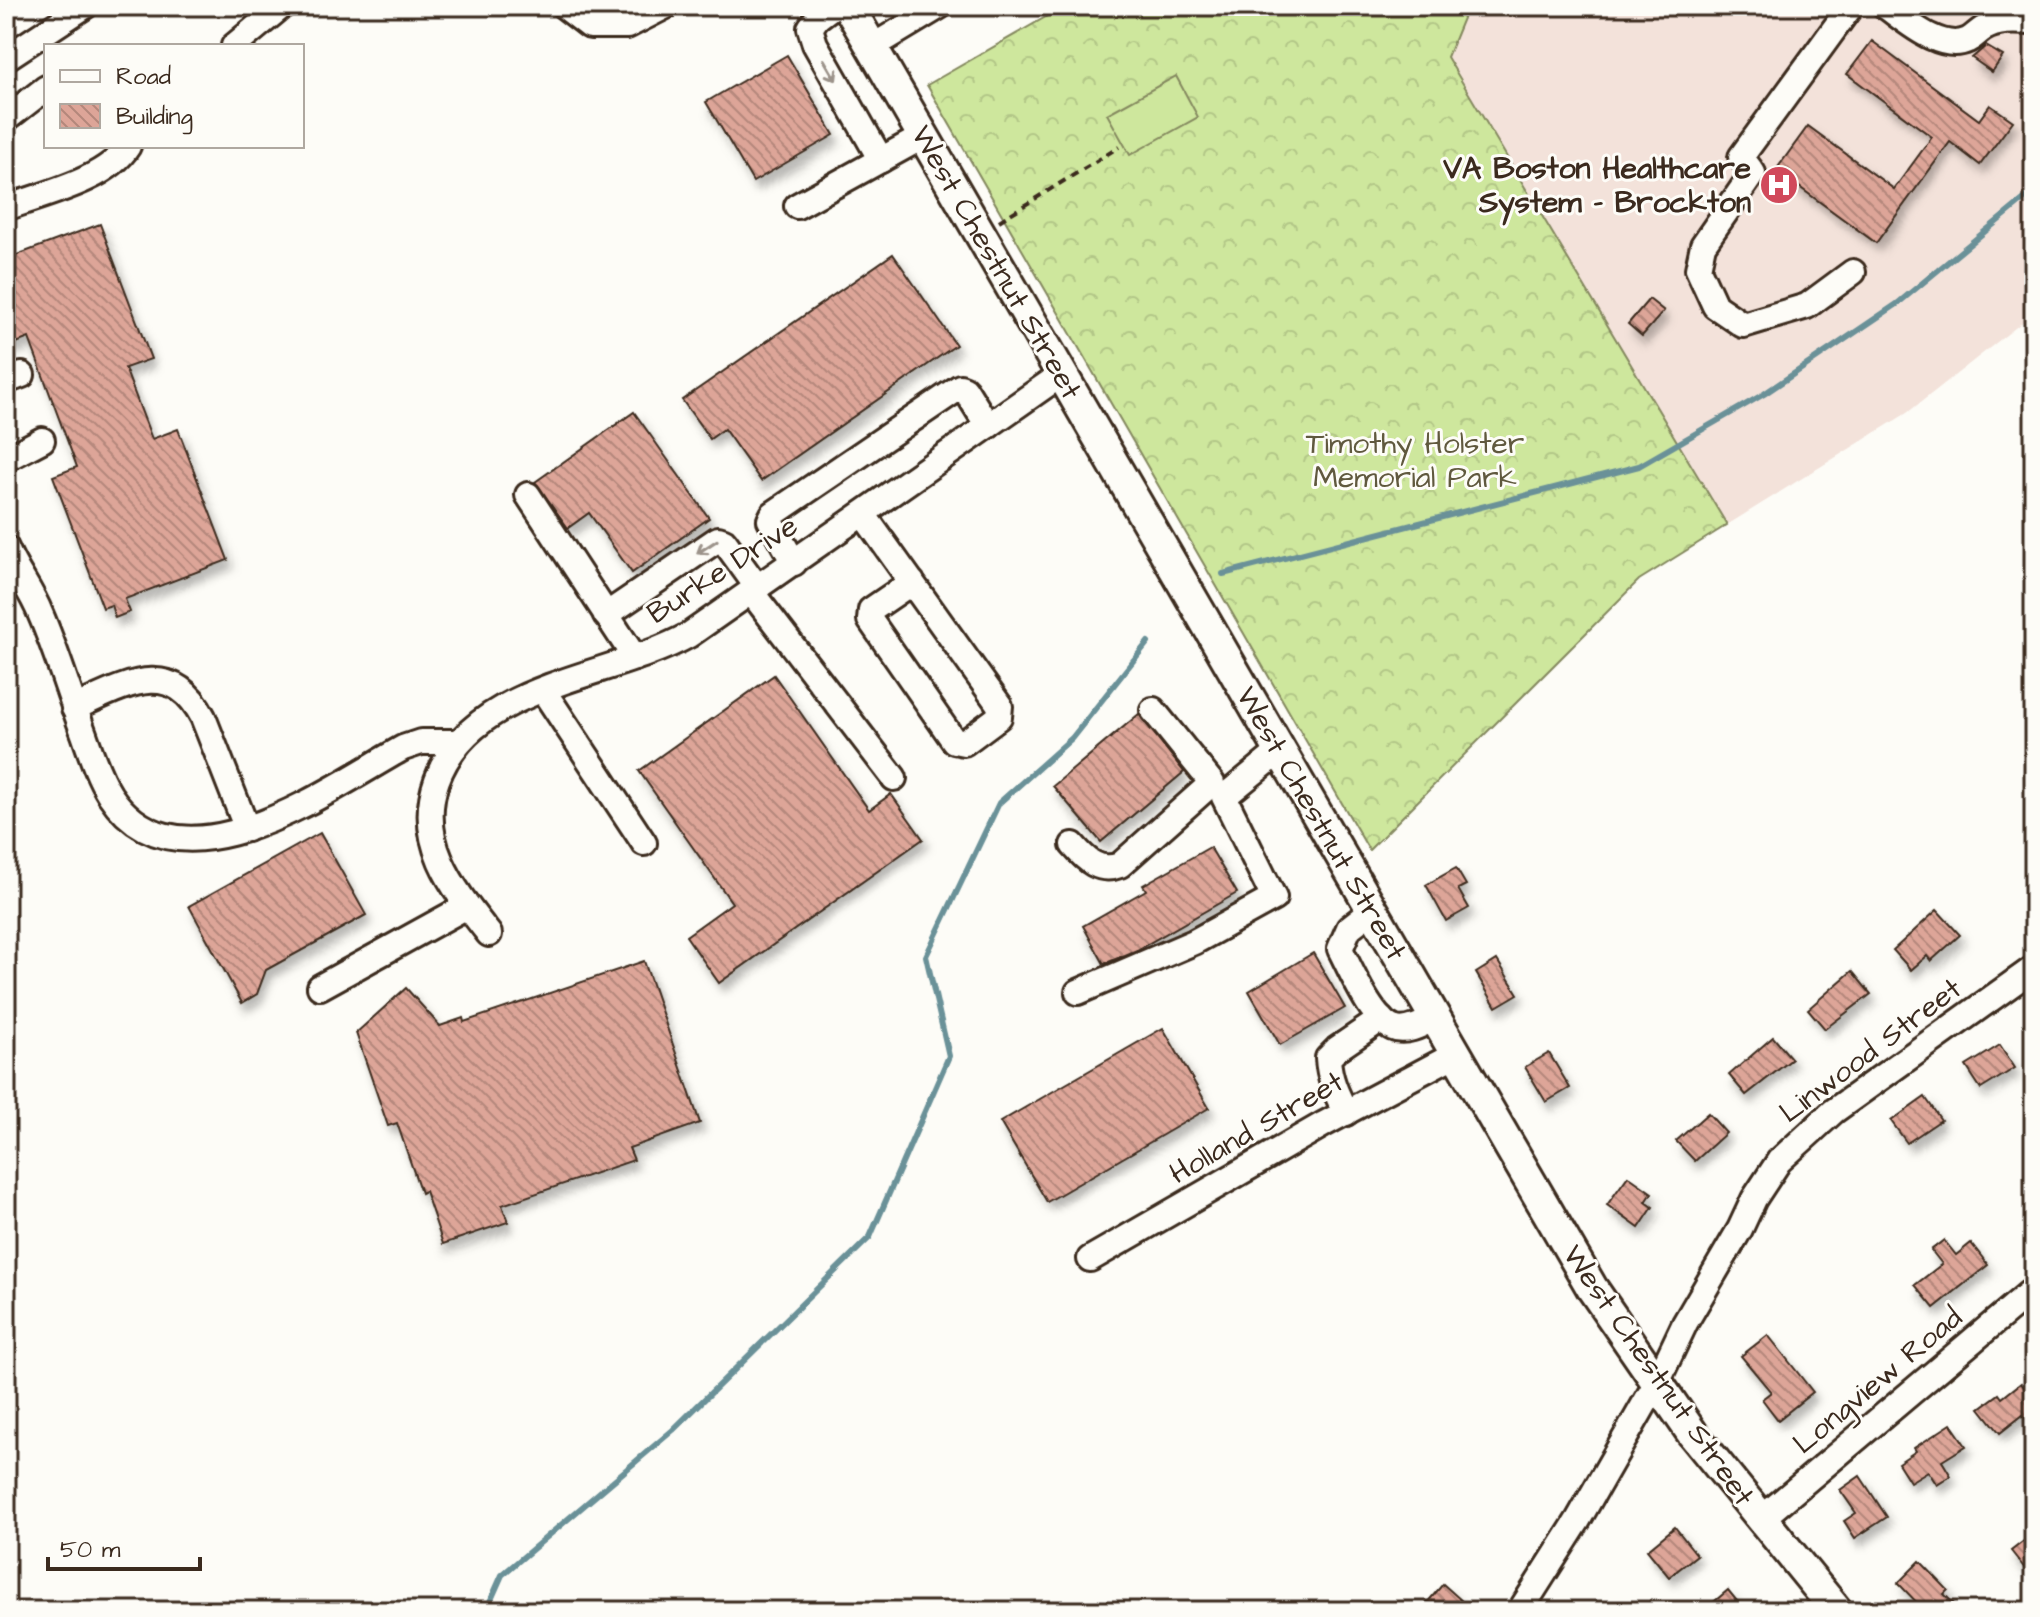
<svg xmlns="http://www.w3.org/2000/svg" width="2040" height="1617" font-family="'Architects Daughter',sans-serif">
<style>
.built{fill:#f3e2da}
.forest{fill:url(#forest-crowns);stroke:#84885e;stroke-width:2}
.garden{fill:#cee79d;stroke:#84885e;stroke-width:2}
.lines{fill:none;stroke-linecap:round;stroke-linejoin:round}
.stream{stroke:#6a9198;stroke-width:6}
.building{fill:url(#building-back-hatch);stroke:#3b2a1e;stroke-width:2;filter:url(#shadow)}
.minor-casing{stroke:#3b2a1e;stroke-width:30}
.major-casing{stroke:#3b2a1e;stroke-width:36}
.path{stroke:#3b2a1e;stroke-width:4;stroke-dasharray:8 6;stroke-linecap:butt}
.minor{stroke:#fdfcf7;stroke-width:24}
.major{stroke:#fdfcf7;stroke-width:30}
.oneway{stroke:#9c938a}
.labels{text-anchor:middle;stroke-width:6;stroke-linejoin:round;paint-order:stroke}
.poi-label{font-size:30px;font-weight:bold;fill:#3b2a1e;stroke:#fdfcf7;text-anchor:end}
.street-label{font-size:30px;fill:#3b2a1e;stroke:#fdfcf7}
.park-label{font-size:30px;fill:#60593e;stroke:#fdfcf7}
</style>
<defs>
<pattern id="forest-crowns" width="20" height="18" patternUnits="userSpaceOnUse" patternTransform="scale(2)"><rect width="20" height="18" fill="#cee79d"/><path d="M2 6a3 3 0 1 1 6 0M12 15a3 3 0 1 1 6 0" fill="none" stroke="#b2c687"/></pattern>
<pattern id="building-back-hatch" width="6" height="6" patternUnits="userSpaceOnUse" patternTransform="scale(2)"><rect width="6" height="6" fill="#dda598"/><path d="M-1 5l2 2M0 0l6 6M5-1l2 2" fill="none" stroke="#b4877b"/></pattern>
<filter id="shadow"><feDropShadow dx="4.5" dy="8" stdDeviation="4" flood-color="#0004"/></filter>
</defs>
<rect width="100%" height="100%" fill="#fdfcf7"/>
<filter id="ink" filterUnits="userSpaceOnUse"><feTurbulence type="fractalNoise" baseFrequency=".0125" numOctaves="2"/><feDisplacementMap in="SourceGraphic" scale="16" xChannelSelector="R" yChannelSelector="G"/><feConvolveMatrix kernelMatrix="1 2 1 2 8 2 1 2 1" color-interpolation-filters="sRGB"/></filter>
<g filter="url(#ink)">
<path class="built" d="M1468 6H2034V313L1907 413 1727 525 1447 57Z"/>
<path class="forest" d="M1065 6H1468L1447 57 1727 525 1639 580 1369 850 927 85Z"/>
<path class="garden" d="M1176 76 1198 117 1130 155 1107 114Z"/>
<g class="lines">
<g class="stream">
<path d="M1223 574 1639 466 1764 394 1897 304 2034 191"/>
<path d="M486 1611 502 1575 673 1430 870 1237 949 1056 926 956 999 803 1072 738 1148 642"/>
</g>
</g>
<g class="building">
<path d="M1872 41 1979 120 1990 105 2013 121 1980 165 1950 142 1876 243 1776 170 1808 126 1894 189 1932 137 1847 74Z"/>
<path d="M1986 46 2003 56 1992 72 1972 58Z"/>
<path d="M787 55 834 135 753 182 706 102Z"/>
<path d="M100 224 151 359 125 368 152 439 178 429 228 560 125 599 130 612 115 618 111 605 103 608 53 476 77 467 29 338 6 347V259Z"/>
<path d="M893 254 956 345 761 481 724 429 710 439 682 400Z"/>
<path d="M1649 299 1664 311 1642 336 1628 324Z"/>
<path d="M634 412 709 518 632 573 589 513 568 528 535 482Z"/>
<path d="M774 675 869 810 891 794 923 839 719 983 686 936 732 903 639 771Z"/>
<path d="M1139 714 1184 772 1101 842 1053 786Z"/>
<path d="M320 833 366 915 266 970 257 994 242 1003 189 906Z"/>
<path d="M1210 847 1237 893 1137 950 1104 964 1083 926 1146 890 1143 885Z"/>
<path d="M1456 868 1466 885 1458 889 1469 908 1446 921 1426 885Z"/>
<path d="M1937 910 1960 935 1931 961 1927 956 1911 970 1893 950Z"/>
<path d="M1313 953 1345 1008 1280 1045 1249 991Z"/>
<path d="M1497 960 1518 994 1496 1007 1476 973Z"/>
<path d="M644 961 700 1123 629 1148 634 1160 502 1205 508 1222 443 1244 425 1191 421 1193 397 1123 388 1126 356 1033 406 988 440 1026 463 1018 464 1022Z"/>
<path d="M1852 971 1871 994 1825 1029 1808 1009Z"/>
<path d="M1163 1028 1209 1108 1047 1202 1000 1122Z"/>
<path d="M1773 1037 1792 1059 1746 1095 1729 1075Z"/>
<path d="M2000 1045 2015 1068 1981 1089 1966 1066Z"/>
<path d="M1549 1053 1570 1088 1546 1102 1525 1067Z"/>
<path d="M1925 1097 1941 1120 1907 1143 1891 1121Z"/>
<path d="M1708 1113 1726 1133 1695 1161 1676 1141Z"/>
<path d="M1628 1176 1652 1193 1646 1202 1653 1207 1639 1228 1607 1205Z"/>
<path d="M1944 1240 1956 1255 1971 1243 1988 1265 1934 1308 1915 1285 1942 1264 1931 1250Z"/>
<path d="M1768 1335 1813 1392 1778 1420 1762 1399 1771 1392 1741 1356Z"/>
<path d="M2021 1383 2034 1399V1430L2023 1415 2000 1433 1980 1408 1999 1394 2002 1398Z"/>
<path d="M1951 1424 1966 1446 1942 1461 1951 1476 1937 1485 1928 1471 1910 1482 1898 1463 1916 1451 1914 1448Z"/>
<path d="M1860 1476 1887 1517 1855 1538 1844 1521 1856 1513 1840 1490Z"/>
<path d="M1675 1527 1697 1555 1669 1577 1647 1550Z"/>
<path d="M2034 1533V1580L2011 1551Z"/>
<path d="M1920 1561 1948 1590 1944 1594 1961 1611H1925L1898 1583Z"/>
<path d="M1443 1584 1461 1600 1452 1611H1420Z"/>
<path d="M1728 1590 1745 1611H1703Z"/>
</g>
<g class="lines">
<g class="minor-casing">
<g id="minor">
<path d="M564 6 590 26H627L666 6"/>
<path d="M833 6 817 18 810 28 815 44 881 160"/>
<path d="M1851 6 1741 157 1753 173 1703 245 1698 269 1715 306 1743 325 1807 306 1853 272"/>
<path d="M1885 6C1905 20 1941 53 1968 40 1973 38 1978 32 1983 29 1997 20 2014 21 2031 22L2034 19"/>
<path d="M234 46 282 6"/>
<path d="M872 47 940 6"/>
<path d="M6 58 85 6"/>
<path d="M6 119 46 88"/>
<path d="M797 206 924 136"/>
<path d="M6 208C43 194 106 181 128 146"/>
<path d="M6 381 22 375"/>
<path d="M6 459 42 440"/>
<path d="M528 495 635 658"/>
<path d="M863 514 1000 706 999 717 964 743 954 741 870 620 871 610 912 582"/>
<path d="M6 548C15 571 31 590 40 613 57 652 69 694 84 734 91 754 98 776 110 795 179 899 327 790 403 748L421 742H458"/>
<path d="M794 563 770 520 773 514 960 387 965 389 988 426"/>
<path d="M752 593 894 778"/>
<path d="M606 615 718 539 724 541 758 588"/>
<path d="M543 690 644 843"/>
<path d="M74 708C122 687 171 655 203 717L247 829"/>
<path d="M1073 845C1086 860 1099 873 1120 865L1212 783 1153 710"/>
<path d="M1372 910 1349 928 1340 949C1351 970 1371 1019 1393 1028 1406 1034 1423 1024 1435 1018"/>
<path d="M489 934C453 888 415 841 437 780 472 683 610 679 689 635L1062 374"/>
<path d="M320 987 467 906"/>
<path d="M1078 992 1194 942 1274 898 1224 797 1280 751"/>
<path d="M1346 1113C1337 1095 1329 1079 1328 1058L1337 1049 1381 1019"/>
<path d="M1090 1259 1324 1124 1456 1054"/>
<path d="M1761 1519 2034 1289"/>
<path d="M1520 1611 1578 1520 1657 1382 1685 1323 1740 1229 1754 1199 1779 1161 1834 1111 2034 968"/>
</g>
</g>
<g class="major-casing">
<path id="major" d="M848 6 1592 1288 1692 1433 1837 1611"/>
</g>
<path class="path" d="M999 221 1119 147"/>
<use href="#minor" class="minor"/>
<use href="#major" class="major"/>
</g>
<defs><path id="oneway-shaft" d="M-6 0H5M1.5-3L5.5 0L1.5 3" fill="none" stroke-width="1.6" stroke-linecap="round" stroke-linejoin="round" transform="scale(2)"/></defs>
<g class="oneway">
<use href="#oneway-shaft" transform="translate(830 70) rotate(60)"/>
<use href="#oneway-shaft" transform="translate(707 547) rotate(147)"/>
</g>
</g>
<defs>
<g id="hospital-disc" transform="scale(2)"><circle r="9.5" fill="#d1495b" stroke="#fdfcf7"/><path d="M-5-5h3v3.5h4V-5h3V5h-3V1.5h-4V5h-3Z" fill="#fff"/></g>
</defs>
<g fill-rule="evenodd">
<use href="#hospital-disc" x="1779" y="185"/>
</g>
<g class="labels">
<g class="poi-label">
<text x="1751" y="178">VA Boston Healthcare<tspan x="1751" dy="34">System - Brockton</tspan></text>
</g>
<g class="street-label">
<text transform="translate(997 262) rotate(60)" y="10">West Chestnut Street</text>
<text transform="translate(722 569) rotate(-33)" y="10">Burke Drive</text>
<text transform="translate(1322 823) rotate(60)" y="10">West Chestnut Street</text>
<text transform="translate(1870 1050) rotate(-37)" y="10">Linwood Street</text>
<text transform="translate(1256 1127) rotate(-30)" y="10">Holland Street</text>
<text transform="translate(1659 1375) rotate(55)" y="10">West Chestnut Street</text>
<text transform="translate(1877 1380) rotate(-40)" y="10">Longview Road</text>
</g>
<g class="park-label">
<text x="1415" y="453">Timothy Holster<tspan x="1415" dy="34">Memorial Park</tspan></text>
</g>
</g>
<rect width="2040" height="1617" fill="none" stroke="#fdfcf7" stroke-width="32"/>
<rect x="16" y="16" width="2008" height="1585" fill="none" stroke="#3b2a1e" stroke-width="3" filter="url(#ink)"/>
<rect x="44" y="44" width="260" height="104" fill="#fdfcf7" stroke="#afa8a0" stroke-width="2"/>
<rect x="60" y="70" width="40" height="12" fill="#fdfcf7" stroke="#afa8a0" stroke-width="2"/>
<text x="116" y="84" font-size="24" fill="#3b2a1e">Road</text>
<rect x="60" y="104" width="40" height="24" fill="url(#building-back-hatch)" stroke="#afa8a0" stroke-width="2"/>
<text x="116" y="124" font-size="24" fill="#3b2a1e">Building</text>
<path d="M48 1557v12h152v-12" fill="none" stroke="#3b2a1e" stroke-width="4"/>
<text x="60" y="1557" font-size="24" fill="#3b2a1e" stroke="#fdfcf7" stroke-width="6" paint-order="stroke">50 m</text>
</svg>
